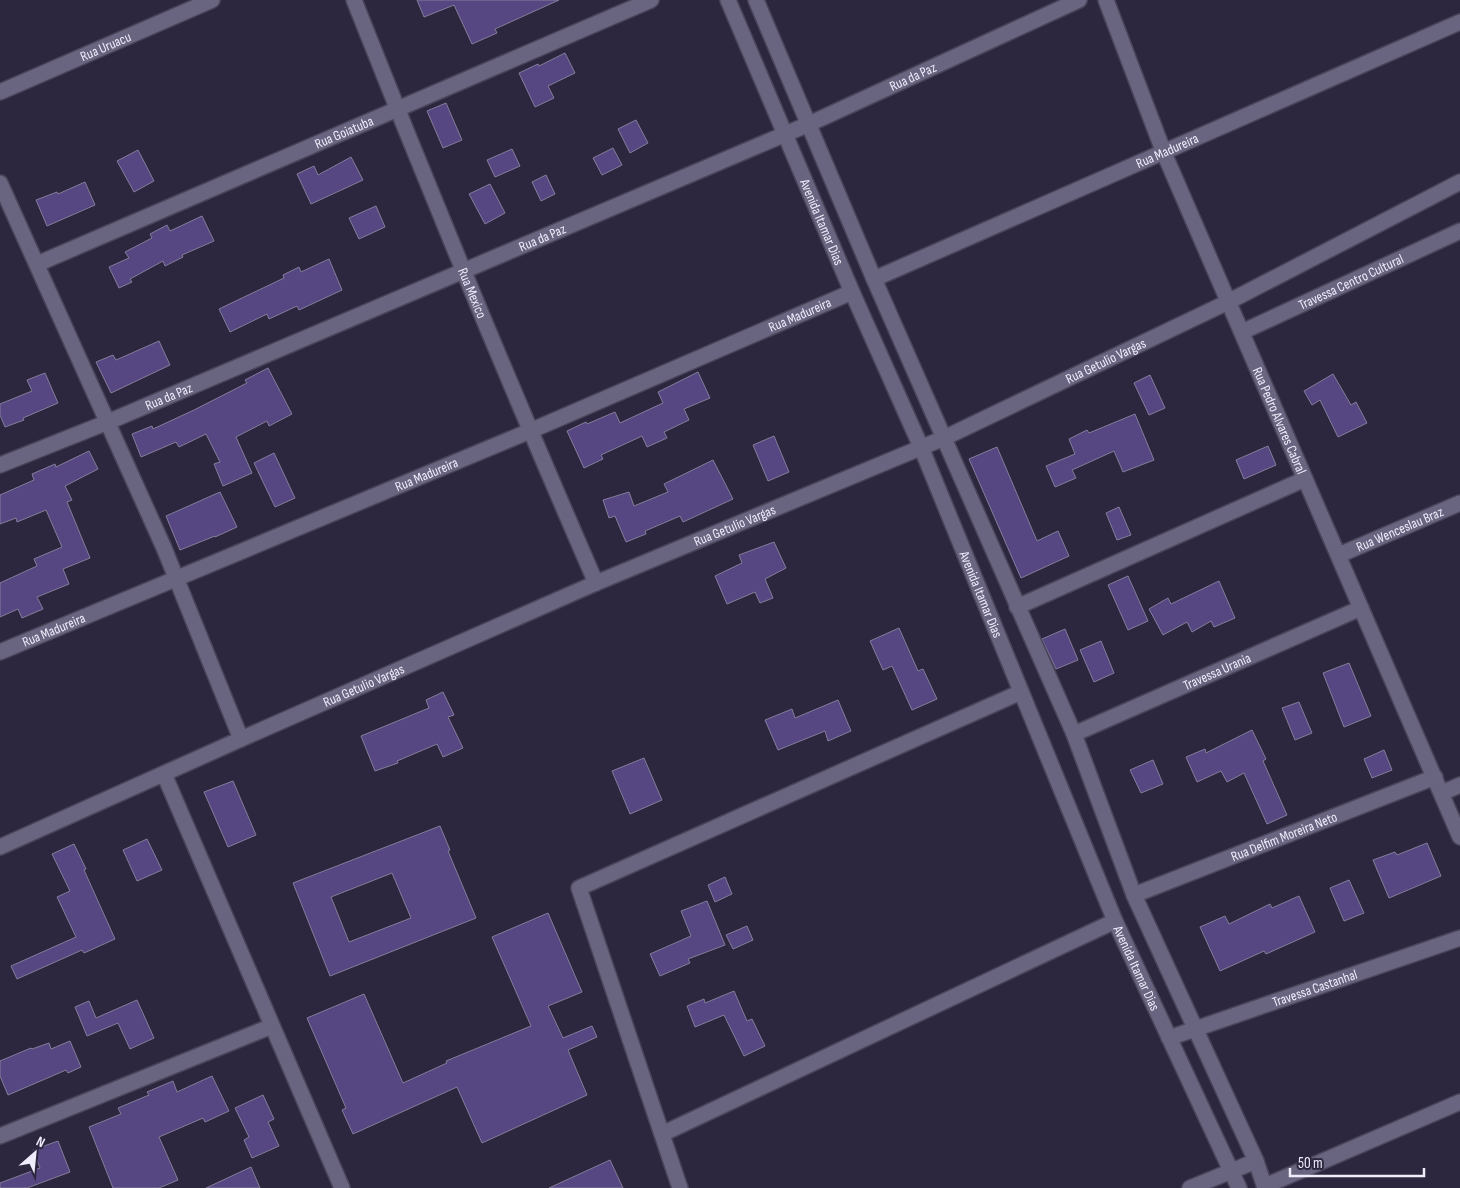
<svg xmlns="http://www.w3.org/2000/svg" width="1460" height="1188" font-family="'Sofia Sans Condensed',sans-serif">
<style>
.building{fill:#564682;stroke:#847e9a;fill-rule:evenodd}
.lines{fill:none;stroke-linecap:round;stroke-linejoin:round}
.street-casing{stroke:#494459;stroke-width:18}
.street{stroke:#69647f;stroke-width:15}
.labels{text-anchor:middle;stroke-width:4;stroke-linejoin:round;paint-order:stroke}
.street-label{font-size:14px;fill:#efecfc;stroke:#2c273e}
</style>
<rect width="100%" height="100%" fill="#2c273e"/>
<g class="building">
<path d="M417 0H559L495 29 497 33 472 44 454 5 424 17Z"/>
<path d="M565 53 575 73 548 86 554 98 535 107 519 73 538 64 539 66Z"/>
<path d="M446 103 462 140 443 148 427 111Z"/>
<path d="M636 120 648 143 630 153 618 129Z"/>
<path d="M613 148 622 165 602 175 593 158Z"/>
<path d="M512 149 520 166 495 177 487 160Z"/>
<path d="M138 150 154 181 134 192 117 161Z"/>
<path d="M351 157 363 180 311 204 297 174 314 166 318 175Z"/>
<path d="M546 175 555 194 541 201 532 182Z"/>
<path d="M85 182 95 205 47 226 36 200 57 192 58 194Z"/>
<path d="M490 184 505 213 485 224 469 194Z"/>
<path d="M376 206 385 227 359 239 349 218Z"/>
<path d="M202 216 214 241 182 255 183 257 165 266 163 261 130 279 132 282 119 288 109 267 129 258 125 252 152 238 150 234 167 225 170 231Z"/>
<path d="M329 259 342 290 299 310 297 306 269 319 267 314 230 332 219 309 284 278 283 275 299 267 301 272Z"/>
<path d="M159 341 170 365 111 393 96 362 113 355 116 360Z"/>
<path d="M268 368 292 414 269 426 267 421 236 437 252 473 223 486 214 464 220 462 206 434 179 447 176 442 141 457 132 434 152 426 153 429 194 410 247 383 245 380Z"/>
<path d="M698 372 710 398 684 409 689 420 664 432 667 438 647 447 642 436 601 455 603 459 584 468 567 431 586 422 587 424 615 412 620 423 663 403 658 392Z"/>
<path d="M45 373 58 403 23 418 24 420 5 427 0 415V404L32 391 27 380Z"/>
<path d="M1333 374 1351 405 1356 402 1367 423 1338 437 1320 400 1312 405 1304 391Z"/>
<path d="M1150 375 1165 408 1149 415 1134 383Z"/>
<path d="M1135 414 1154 460 1123 472 1114 451 1072 470 1076 478 1055 487 1046 466 1075 454 1069 439 1087 430 1089 433Z"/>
<path d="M774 436 789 472 768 481 753 445Z"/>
<path d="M1268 446 1276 465 1244 479 1236 460Z"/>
<path d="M997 447 1037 541 1058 531 1069 556 1021 578 969 459Z"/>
<path d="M89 451 98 469 65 486 72 500 67 502 90 558 63 569 69 584 37 597 43 609 22 618 18 609 0 617V583L37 566 34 559 62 547 46 510 17 522 16 518 0 524V495L34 480 32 474 55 464 56 467Z"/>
<path d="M274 453 295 498 275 507 254 463Z"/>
<path d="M713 460 733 499 683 522 680 516 645 531 646 534 626 542 615 516 609 518 603 500 629 492 634 506 668 492 664 484Z"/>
<path d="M220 492 237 527 215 537V536L180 550 166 516Z"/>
<path d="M1119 507 1131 535 1117 540 1106 513Z"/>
<path d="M774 542 786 568 765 579 773 598 760 603 755 592 727 604 715 576 742 563 739 555Z"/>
<path d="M1128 576 1148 621 1128 630 1108 585Z"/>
<path d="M1219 581 1235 618 1214 627 1211 621 1192 632 1187 622 1163 635 1149 609 1168 598 1171 604Z"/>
<path d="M899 628 918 671 923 669 937 699 912 710 892 666 883 670 870 641Z"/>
<path d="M1065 629 1078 660 1056 669 1042 639Z"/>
<path d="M1101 641 1114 673 1094 682 1080 650Z"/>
<path d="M1349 663 1371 716 1344 727 1323 673Z"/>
<path d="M443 692 454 715 448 717 463 748 443 757 437 744 397 761 398 763 375 771 361 736 429 708 426 700Z"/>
<path d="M838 700 851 731 828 741 825 731 778 750 765 720 792 709 795 718Z"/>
<path d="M1299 702 1312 733 1295 740 1282 708Z"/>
<path d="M1252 730 1266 759 1263 761 1287 815 1267 824 1244 773 1227 782 1221 771 1197 782 1186 757 1205 749 1206 753Z"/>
<path d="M1384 750 1392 770 1372 778 1364 759Z"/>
<path d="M644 758 662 800 630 814 612 771Z"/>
<path d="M1153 760 1163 784 1141 793 1130 770Z"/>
<path d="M233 781 256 835 228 847 204 792Z"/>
<path d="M440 826 450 850 448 851 476 918 330 976 293 883ZM392 873 411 918 349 942 331 897Z"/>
<path d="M147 839 162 870 137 881 123 850Z"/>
<path d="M1427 843 1441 876 1389 898 1373 860 1395 852 1397 855Z"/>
<path d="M74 844 86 869 84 870 115 939 84 953 82 950 17 979 11 966 76 937 57 897 70 891 52 854Z"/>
<path d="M725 877 732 894 715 902 708 885Z"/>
<path d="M1349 880 1364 913 1344 921 1330 888Z"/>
<path d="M1299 896 1315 932 1266 954 1264 951 1220 971 1200 927 1225 916 1229 924 1270 904 1272 908Z"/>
<path d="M707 901 725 945 688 959 690 963 660 976 650 954 691 936 681 911Z"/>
<path d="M548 913 582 992 548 1006 563 1038 592 1026 597 1037 568 1050 587 1095 482 1143 457 1087 353 1134 342 1110 346 1108 307 1018 364 994 403 1083 447 1063 446 1061 531 1026 492 937Z"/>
<path d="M747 926 753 940 733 949 726 935Z"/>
<path d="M734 991 747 1021 752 1019 765 1046 744 1056 724 1015 695 1027 687 1006 704 999 705 1003Z"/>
<path d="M137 1000 154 1038 130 1049 118 1023 87 1036 75 1007 89 1001 96 1018Z"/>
<path d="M70 1041 81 1067 68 1073 66 1070 8 1095 0 1076V1061L31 1048 32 1049 49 1043 51 1049Z"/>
<path d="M212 1076 229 1111 205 1122 203 1118 159 1137 178 1180 159 1188H113L89 1127 121 1114 118 1108 149 1095 147 1092 173 1081 177 1092Z"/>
<path d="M263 1095 274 1119 268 1122 279 1146 252 1158 244 1140 249 1137 235 1108Z"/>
<path d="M58 1141 70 1172 27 1188H0V1183L40 1168 33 1150Z"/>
<path d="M610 1160 623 1188H549Z"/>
<path d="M251 1167 260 1188H206Z"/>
</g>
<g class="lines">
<g class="street-casing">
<g id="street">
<path id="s1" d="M354 0C431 195 512 390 596 583"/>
<path id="s2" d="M728 0 852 292 921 447 1115 921 1239 1188"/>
<path d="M756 0 874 279 1074 734 1134 895 1256 1161 1265 1188"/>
<path id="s3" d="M1106 0 1164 153 1460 837"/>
<path id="s4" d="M0 92 212 0"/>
<path d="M0 183 164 548 241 739"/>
<path id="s5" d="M37 264 651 0"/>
<path id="s6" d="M874 279 1460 22"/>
<path id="s7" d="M1242 332 1460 231"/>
<path id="s8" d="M0 465 108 422 809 124 1079 0"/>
<path id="s9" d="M1339 555 1460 503"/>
<path d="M1017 607 1305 479"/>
<path id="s10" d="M0 652 530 431 852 292"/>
<path id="s11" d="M1074 734 1361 608"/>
<path d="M164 774 342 1188"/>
<path d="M1442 793 1460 785"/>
<path id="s12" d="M0 847 241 739 596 583 944 438 1228 302 1460 182"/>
<path id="s13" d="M1134 895 1435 777"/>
<path id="s14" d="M1169 1038 1460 938"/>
<path d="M662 1134 1115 921"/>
<path d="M0 1136 272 1026"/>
<path d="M1265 1186 1460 1102"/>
<path d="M680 1188 579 888 1021 692"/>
<path d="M1190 1188 1256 1161"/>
</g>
</g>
<use href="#street" class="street"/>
</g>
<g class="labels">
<g class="street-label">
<text dy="5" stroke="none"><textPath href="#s4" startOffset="115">Rua Uruacu</textPath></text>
<text dy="5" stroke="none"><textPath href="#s8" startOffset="992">Rua da Paz</textPath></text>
<text dy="5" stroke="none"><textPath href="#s5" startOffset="334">Rua Goiatuba</textPath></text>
<text dy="5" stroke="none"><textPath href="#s6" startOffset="320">Rua Madureira</textPath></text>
<text dy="5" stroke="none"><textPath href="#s2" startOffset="241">Avenida Itamar Dias</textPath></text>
<text dy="5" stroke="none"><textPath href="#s8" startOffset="588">Rua da Paz</textPath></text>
<text dy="5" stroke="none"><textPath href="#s7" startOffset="120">Travessa Centro Cultural</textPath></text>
<text dy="5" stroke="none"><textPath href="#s1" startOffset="316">Rua Mexico</textPath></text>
<text dy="5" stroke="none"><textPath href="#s10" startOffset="868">Rua Madureira</textPath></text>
<text dy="5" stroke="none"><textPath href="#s12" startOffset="1208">Rua Getulio Vargas</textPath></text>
<text dy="5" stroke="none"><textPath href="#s8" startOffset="182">Rua da Paz</textPath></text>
<text dy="5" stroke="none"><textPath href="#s3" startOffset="455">Rua Pedro Alvares Cabral</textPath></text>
<text dy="5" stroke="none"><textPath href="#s10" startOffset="462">Rua Madureira</textPath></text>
<text dy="5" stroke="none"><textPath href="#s12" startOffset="802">Rua Getulio Vargas</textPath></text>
<text dy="5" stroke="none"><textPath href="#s9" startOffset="66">Rua Wenceslau Braz</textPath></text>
<text dy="5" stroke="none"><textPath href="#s2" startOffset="646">Avenida Itamar Dias</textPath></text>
<text dy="5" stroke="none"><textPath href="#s10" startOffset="58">Rua Madureira</textPath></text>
<text dy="5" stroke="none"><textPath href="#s11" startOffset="156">Travessa Urania</textPath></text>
<text dy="5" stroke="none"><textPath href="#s12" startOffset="398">Rua Getulio Vargas</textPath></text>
<text dy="5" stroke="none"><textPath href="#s13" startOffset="161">Rua Delfim Moreira Neto</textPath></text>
<text dy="5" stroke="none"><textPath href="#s2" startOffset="1051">Avenida Itamar Dias</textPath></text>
<text dy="5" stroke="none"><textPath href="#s14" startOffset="154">Travessa Castanhal</textPath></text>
</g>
</g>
<g transform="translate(35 1153) rotate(27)" stroke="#2c273e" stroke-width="4" paint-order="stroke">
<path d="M0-4L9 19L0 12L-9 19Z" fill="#efecfc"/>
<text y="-8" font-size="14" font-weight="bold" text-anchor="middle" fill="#efecfc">N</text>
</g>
<path d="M1290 1168v8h134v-8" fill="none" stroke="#efecfc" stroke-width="2.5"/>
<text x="1298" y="1168" font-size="15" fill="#efecfc" stroke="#2c273e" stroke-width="4" paint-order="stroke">50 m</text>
</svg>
